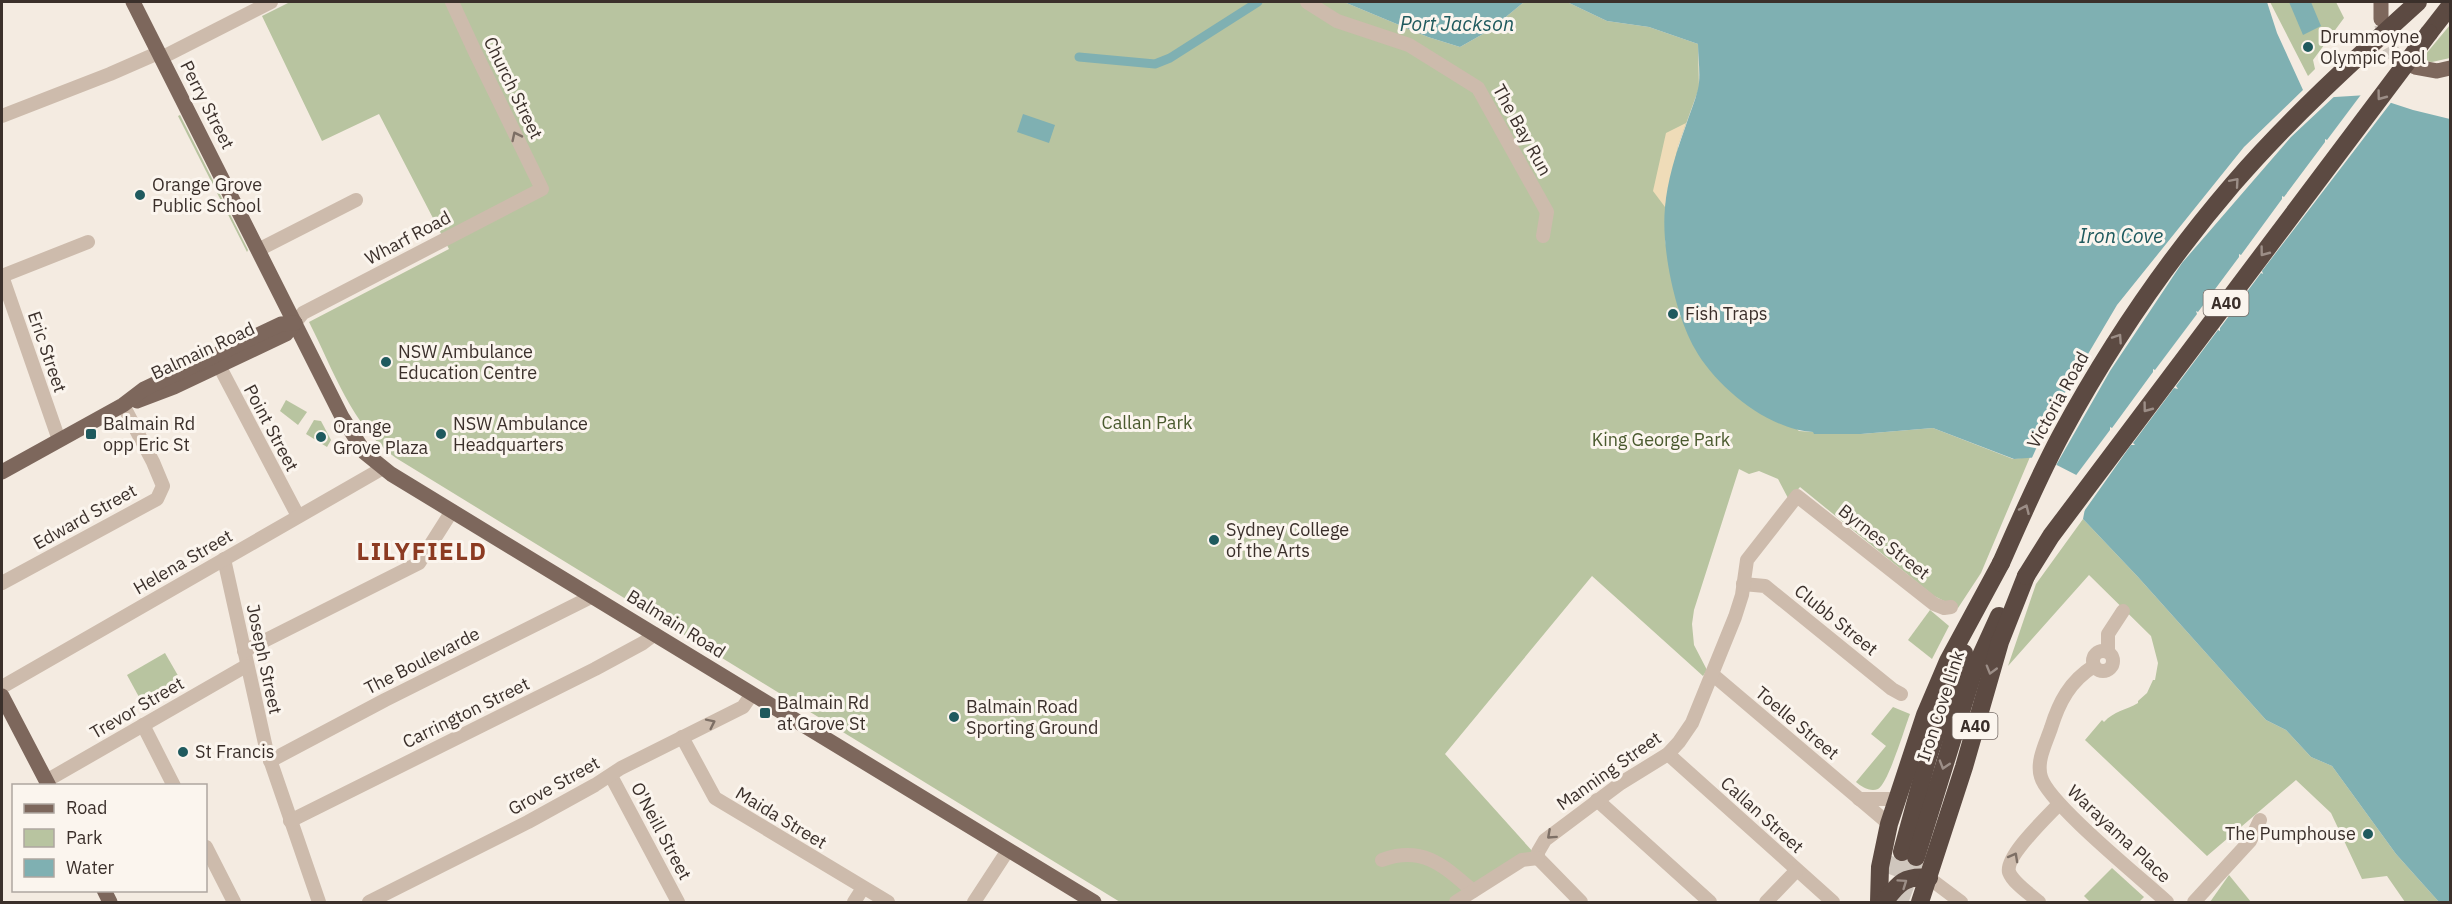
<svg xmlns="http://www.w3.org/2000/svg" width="2452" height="904" font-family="'IBM Plex Sans',sans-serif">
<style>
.green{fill:#b8c4a0}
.sand{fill:#efdcb8}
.water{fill:#7fb0b2}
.pier{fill:#f4ebe1}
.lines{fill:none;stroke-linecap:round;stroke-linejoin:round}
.canal{stroke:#7fb0b2;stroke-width:9}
.major-tunnel{stroke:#cfc6bd;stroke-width:15;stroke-dasharray:15 8;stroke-linecap:butt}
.highway-tunnel{stroke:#cfc6bd;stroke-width:18;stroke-dasharray:18 9;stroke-linecap:butt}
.minor{stroke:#cdbbac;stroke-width:14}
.major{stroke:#7d675c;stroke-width:15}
.highway{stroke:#5c4a42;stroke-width:18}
.highway-bridge{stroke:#5c4a42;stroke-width:18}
.oneway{stroke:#9c8e87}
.oneway2{stroke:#7d6f65}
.poi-dot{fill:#1f5a5e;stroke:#fbf5ee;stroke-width:2}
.labels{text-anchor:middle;stroke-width:6;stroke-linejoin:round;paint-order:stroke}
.shield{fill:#fbf5ee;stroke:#756b66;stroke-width:1.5}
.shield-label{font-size:16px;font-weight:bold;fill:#3b302b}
.poi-label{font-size:18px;fill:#3b302b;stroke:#fbf5ee;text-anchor:start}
.street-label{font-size:18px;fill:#3b302b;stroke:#fbf5ee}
.park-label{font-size:18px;fill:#4a5a2e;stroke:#fbf5ee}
.water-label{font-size:20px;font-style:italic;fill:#1f5a5e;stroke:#fbf5ee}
.district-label{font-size:24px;font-weight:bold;letter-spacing:1.5px;fill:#8c3b22;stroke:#fbf5ee}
</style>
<rect width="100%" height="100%" fill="#f4ebe1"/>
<g class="green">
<path d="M290 2H1344L1428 37 1460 47 1490 30 1524 2H1567L1607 21 1649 27 1698 44 1699 88 1678 146 1665 240 1680 316 1799 431 1814 432 1815 434H1861L1933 428 2013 459 2030 457 1981 573 1958 608 1934 596 1800 487 1789 500 1778 479 1759 471 1749 474 1739 469 1694 610 1692 624 1694 645 1707 670 1703 676 1592 576 1445 754 1534 853 1448 902H1120L396 458C352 427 333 369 309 322L449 249 379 114 322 141 262 16Z"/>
<path d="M2270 2H2336L2344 18 2313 60 2315 69 2308 76Z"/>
<path d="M2450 25V58L2432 62 2420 61Z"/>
<path d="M180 115 248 250 247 252 178 116Z"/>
<path d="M286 400 307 412 298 425 280 411Z"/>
<path d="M314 420 321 421 331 440 327 447 306 434Z"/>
<path d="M2083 519 2138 577 2266 720 2286 730 2311 757 2332 766 2396 854 2439 902H2405L2387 876 2362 879 2331 813 2296 780 2207 856 2085 740 2102 720 2104 722C2114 711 2126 710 2138 703V701L2147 693 2153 680H2155L2158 663 2151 636 2089 575 2008 666 2036 584Z"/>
<path d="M1930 610 1949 626 1932 659 1908 640Z"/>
<path d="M165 653 184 686 145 708 127 675Z"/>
<path d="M1893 707 1910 714C1905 727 1888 784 1878 789 1870 792 1862 787 1856 782L1886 746 1871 734Z"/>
<path d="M2112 868 2144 897 2139 902H2090L2084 896Z"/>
<path d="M2229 875 2251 902H2210Z"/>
</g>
<path class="sand" d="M1686 123 1678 146 1665 207 1653 191 1666 133Z"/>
<g class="water">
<path d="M1344 2H1524L1490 30 1460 47 1428 37Z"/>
<path d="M1567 2H2267L2277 33 2303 90 2319 98 2367 95 2413 110 2450 119V902H2439L2396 854 2332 766 2311 757 2286 730 2266 720 2138 577 2083 519 2090 482 2041 457 2014 459 1933 428 1861 434H1814L1813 432C1769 430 1716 387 1695 349 1675 314 1661 247 1665 208 1667 181 1676 153 1685 128 1689 115 1695 102 1698 89 1701 76 1698 58 1698 44L1649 27 1607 21Z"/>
<path d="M2289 2H2311L2321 26 2303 35Z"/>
<path d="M1023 114 1055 125 1049 143 1017 132Z"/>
</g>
<g class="pier">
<path d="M2305 88 2309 92 2318 95 2338 93 2291 137 2182 263 2110 371 2055 467 2041 460H2031L2049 420 2117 305 2244 147Z"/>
<path d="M2363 92 2393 100 2262 271 2263 274 2261 273 2220 328V331L2218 330 2176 386 2178 389 2174 388 2139 435 2133 443 2135 445H2131L2080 517 2087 484 2074 478 2110 430V427L2112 428 2153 372V369L2155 370 2197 314 2196 311 2198 312 2239 257V254L2241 255 2282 199V196L2284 197 2325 142V139L2327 140Z"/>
</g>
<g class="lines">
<path class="canal" d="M1079 57 1155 64 1170 58 1258 2"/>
<path class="major-tunnel" d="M2382 25C2385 46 2394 59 2415 67"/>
<g class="highway-tunnel">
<path d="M1884 901 1902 852"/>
<path d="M1899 902 1916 857"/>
</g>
<g class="minor">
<path d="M1307 2 1337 21 1409 45 1478 88 1547 212 1543 236"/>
<path d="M161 58 271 2"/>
<path d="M2 116 110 74 158 53"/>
<path d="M258 250 356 200"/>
<path d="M2 276 59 440"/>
<path d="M2 276 88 242"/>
<path d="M295 323 303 313 542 189 476 54 452 2"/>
<path d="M214 356 298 516"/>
<path d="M224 559 266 748 319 902"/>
<path d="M2 583 157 499 163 486 153 462 123 405"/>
<path d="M1743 584 1765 586 1892 689 1901 694"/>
<circle cx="2103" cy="661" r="10"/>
<path d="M244 651 419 563 452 511"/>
<path d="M2108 651V634L2123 611"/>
<path d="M2094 666C2070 681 2059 702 2051 728 2046 743 2036 761 2041 777 2048 803 2142 879 2167 902"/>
<path d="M1712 674 1889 824"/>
<path d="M2 687 383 468"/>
<path d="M143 725 174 786"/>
<path d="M682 737 715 798 888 902"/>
<path d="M1668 754 1833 902"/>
<path d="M270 761 385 700 593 596"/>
<path d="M611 776 678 902"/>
<path d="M46 781 246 666"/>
<path d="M1859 799H1897"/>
<path d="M1597 800 1710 902"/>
<path d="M290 821 595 669 643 643 655 634"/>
<path d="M206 847 234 902"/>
<path d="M1538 858V852L1545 840 1621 783 1668 754 1679 742 1692 723 1735 617 1742 595 1747 560 1797 496 1934 604 1944 608 1951 607"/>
<path d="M1538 858 1581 902"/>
<path d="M1382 860C1423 845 1444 866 1473 891"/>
<path d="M1929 878 1961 902"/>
<path d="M369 902 528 822 595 785 621 768 743 707 752 694"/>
<path d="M854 902 863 888"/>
<path d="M974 902 1008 850"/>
<path d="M1456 902 1522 860 1538 858"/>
<path d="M1766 902 1796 871"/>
<path d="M2039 902C2030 894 2013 883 2009 872 2005 856 2048 816 2059 804"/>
<path d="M2194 902 2250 841 2260 820"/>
</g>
<g class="major">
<path d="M133 2 342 417 365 453 391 474 1094 902"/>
<path d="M2381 2V19"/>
<path d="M2415 67 2437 71 2450 68"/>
<path d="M137 401 174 387 286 334 295 323"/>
<path d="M2 472 123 405 144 389 281 324 295 323"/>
<path d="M2 696 49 786"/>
<path d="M104 890 110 902"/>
</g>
<g class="highway">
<path d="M2429 33 2450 6"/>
<path d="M1902 852 1928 757 1964 653"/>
<path d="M1916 857 1973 673 1999 616"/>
<path d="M1879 902 1880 867 1889 824 1925 715 1948 661 2001 563"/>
<path d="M1884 902C1898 884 1904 875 1929 878"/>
<path d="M1920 902 1964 767 2000 642 2026 576"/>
</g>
<g class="highway-bridge">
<path d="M2001 563C2020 520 2039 476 2061 435 2109 346 2167 261 2233 184 2290 118 2354 60 2418 2"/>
<path d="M2026 576 2051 536 2429 33"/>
</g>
</g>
<defs><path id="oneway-chevron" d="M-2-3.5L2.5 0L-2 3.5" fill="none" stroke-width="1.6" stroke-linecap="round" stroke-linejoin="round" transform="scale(1.5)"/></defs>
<g class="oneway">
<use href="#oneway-chevron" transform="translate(2381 96) rotate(127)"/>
<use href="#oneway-chevron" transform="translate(2235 182) rotate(-49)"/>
<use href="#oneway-chevron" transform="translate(2264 252) rotate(127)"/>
<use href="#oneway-chevron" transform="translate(2118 338) rotate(-56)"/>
<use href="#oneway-chevron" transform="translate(2147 408) rotate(127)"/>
<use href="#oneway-chevron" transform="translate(2025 509) rotate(-66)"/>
<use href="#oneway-chevron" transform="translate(1991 670) rotate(106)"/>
<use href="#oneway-chevron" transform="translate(1944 765) rotate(107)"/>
<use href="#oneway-chevron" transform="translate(1903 883) rotate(-35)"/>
</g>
<g class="oneway2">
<use href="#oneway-chevron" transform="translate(516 136) rotate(-116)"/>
<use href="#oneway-chevron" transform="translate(711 723) rotate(-26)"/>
<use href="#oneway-chevron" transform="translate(1551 835) rotate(138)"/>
<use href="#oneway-chevron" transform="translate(2014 857) rotate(-61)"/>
</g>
<g class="poi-dot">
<circle cx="2308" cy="47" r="6"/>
<circle cx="140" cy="195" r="6"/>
<circle cx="1673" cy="314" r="6"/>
<circle cx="386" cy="362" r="6"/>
<rect x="85" y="428" width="12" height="12" rx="3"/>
<circle cx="441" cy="434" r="6"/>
<circle cx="321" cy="437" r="6"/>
<circle cx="1214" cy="540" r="6"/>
<rect x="759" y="707" width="12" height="12" rx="3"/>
<circle cx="954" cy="717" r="6"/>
<circle cx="183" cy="752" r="6"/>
<circle cx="2368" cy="834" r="6"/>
</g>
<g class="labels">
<g class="shield">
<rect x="2203.5" y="290" width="45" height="26" rx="4.5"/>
<rect x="1952.5" y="713" width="45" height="26" rx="4.5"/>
</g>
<g class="shield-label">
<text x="2226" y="309">A40</text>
<text x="1975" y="732">A40</text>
</g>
<g class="poi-label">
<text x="2320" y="43">Drummoyne<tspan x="2320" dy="21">Olympic Pool</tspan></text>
<text x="152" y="191">Orange Grove<tspan x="152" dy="21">Public School</tspan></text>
<text x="1685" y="320">Fish Traps</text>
<text x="398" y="358">NSW Ambulance<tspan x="398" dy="21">Education Centre</tspan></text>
<text x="103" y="430">Balmain Rd<tspan x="103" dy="21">opp Eric St</tspan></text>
<text x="453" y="430">NSW Ambulance<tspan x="453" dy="21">Headquarters</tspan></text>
<text x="333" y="433">Orange<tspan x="333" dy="21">Grove Plaza</tspan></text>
<text x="1226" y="536">Sydney College<tspan x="1226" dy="21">of the Arts</tspan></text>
<text x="777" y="709">Balmain Rd<tspan x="777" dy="21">at Grove St</tspan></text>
<text x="966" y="713">Balmain Road<tspan x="966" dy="21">Sporting Ground</tspan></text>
<text x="195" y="758">St Francis</text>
<text x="2356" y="840" text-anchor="end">The Pumphouse</text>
</g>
<g class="street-label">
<text transform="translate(513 88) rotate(64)" y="6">Church Street</text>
<text transform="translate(207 105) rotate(63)" y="6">Perry Street</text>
<text transform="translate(1522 130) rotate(61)" y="6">The Bay Run</text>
<text transform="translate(408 238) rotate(-28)" y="6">Wharf Road</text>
<text transform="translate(203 351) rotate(-25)" y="6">Balmain Road</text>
<text transform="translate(47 352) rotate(71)" y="6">Eric Street</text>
<text transform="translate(2058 400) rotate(-61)" y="6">Victoria Road</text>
<text transform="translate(271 428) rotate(62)" y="6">Point Street</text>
<text transform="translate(85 517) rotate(-29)" y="6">Edward Street</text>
<text transform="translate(1884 542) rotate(38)" y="6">Byrnes Street</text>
<text transform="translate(183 562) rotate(-30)" y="6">Helena Street</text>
<text transform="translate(1836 620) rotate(39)" y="6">Clubb Street</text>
<text transform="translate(676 624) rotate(32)" y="6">Balmain Road</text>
<text transform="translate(264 659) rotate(78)" y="6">Joseph Street</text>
<text transform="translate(422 661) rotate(-27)" y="6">The Boulevarde</text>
<text transform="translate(1941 706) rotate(-72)" y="6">Iron Cove Link</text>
<text transform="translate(137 708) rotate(-30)" y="6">Trevor Street</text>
<text transform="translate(466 713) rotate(-26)" y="6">Carrington Street</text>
<text transform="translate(1797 723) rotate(40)" y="6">Toelle Street</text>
<text transform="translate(1609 771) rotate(-35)" y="6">Manning Street</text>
<text transform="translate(554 786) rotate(-29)" y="6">Grove Street</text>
<text transform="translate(1762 815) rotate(42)" y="6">Callan Street</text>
<text transform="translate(781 818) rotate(31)" y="6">Maida Street</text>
<text transform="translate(661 831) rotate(62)" y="6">O'Neill Street</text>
<text transform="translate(2119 834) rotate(43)" y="6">Warayama Place</text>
</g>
<g class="park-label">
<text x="1147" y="429">Callan Park</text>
<text x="1661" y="446">King George Park</text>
</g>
<g class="water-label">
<text x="1457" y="31">Port Jackson</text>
<text x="2121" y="243">Iron Cove</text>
</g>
<g class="district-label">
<text x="422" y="560">LILYFIELD</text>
</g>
</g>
<rect width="2452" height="904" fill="none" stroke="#3b302b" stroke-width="6"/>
<rect x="12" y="784" width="195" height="108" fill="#fbf5ee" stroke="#aea6a0" stroke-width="1.5"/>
<rect x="24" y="804" width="30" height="9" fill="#7d675c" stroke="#aea6a0" stroke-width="1.5"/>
<text x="66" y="814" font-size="18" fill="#3b302b">Road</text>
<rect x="24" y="829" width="30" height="18" fill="#b8c4a0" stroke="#aea6a0" stroke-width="1.5"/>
<text x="66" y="844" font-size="18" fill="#3b302b">Park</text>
<rect x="24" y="859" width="30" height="18" fill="#7fb0b2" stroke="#aea6a0" stroke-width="1.5"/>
<text x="66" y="874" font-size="18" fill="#3b302b">Water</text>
</svg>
